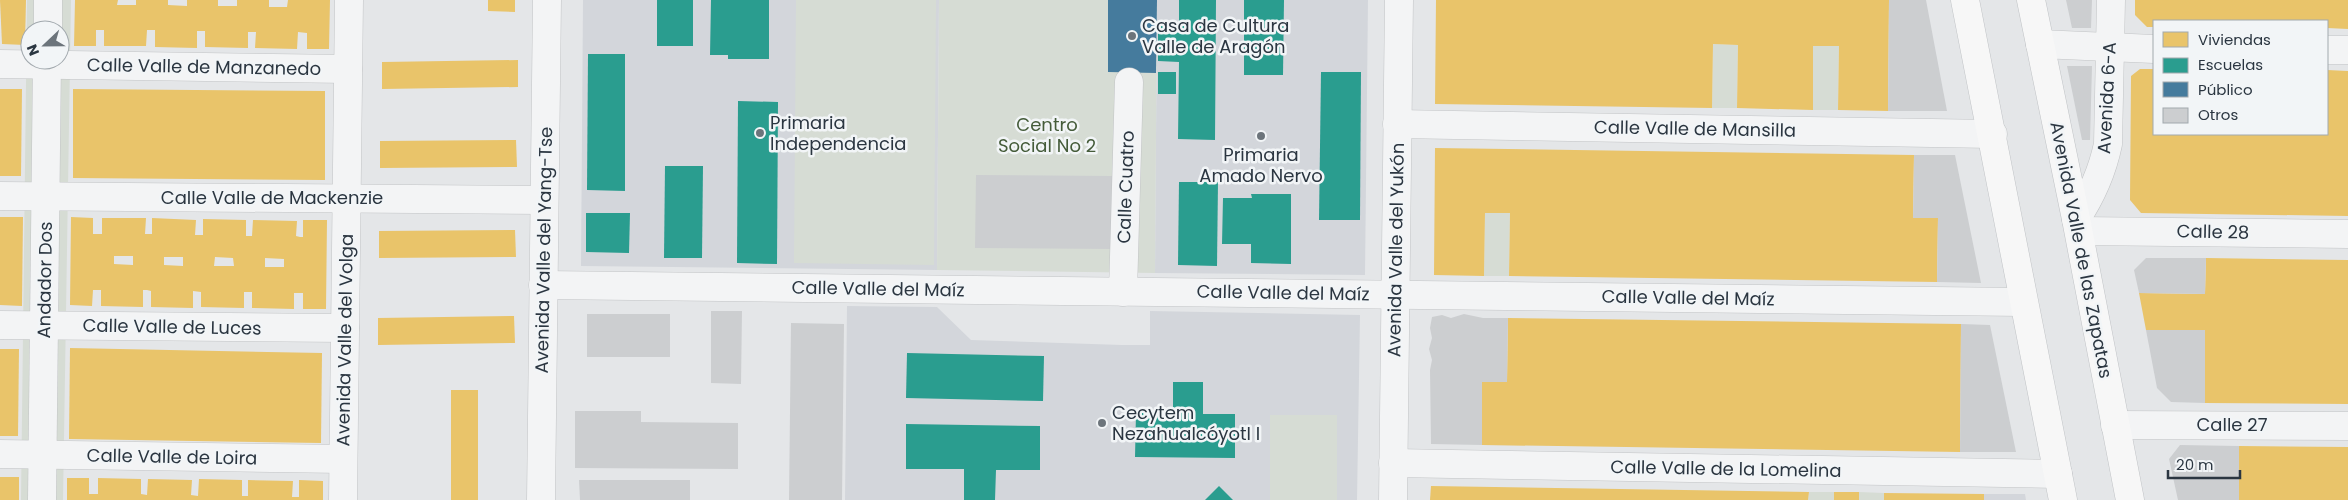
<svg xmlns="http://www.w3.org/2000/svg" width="2348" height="500" font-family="Poppins,sans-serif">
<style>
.built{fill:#d3d6db}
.green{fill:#d6dcd4;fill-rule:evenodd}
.homes{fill:#e9c46a;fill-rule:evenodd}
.schools{fill:#2a9d8f}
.public{fill:#457b9d}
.building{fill:#ccced0}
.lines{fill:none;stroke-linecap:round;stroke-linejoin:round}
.minor-casing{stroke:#c2c4c6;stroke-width:29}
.major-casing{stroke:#c0c3c6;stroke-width:29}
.minor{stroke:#f3f4f5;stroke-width:28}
.major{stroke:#f7f7f7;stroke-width:28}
.poi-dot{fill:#6c747b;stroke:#f2f5f7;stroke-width:2}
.labels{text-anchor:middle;stroke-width:5;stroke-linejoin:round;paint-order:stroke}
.poi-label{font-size:18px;fill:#2b3641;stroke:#f2f5f7;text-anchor:start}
.street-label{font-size:18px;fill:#2b3641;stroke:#f2f5f7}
.park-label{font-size:18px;fill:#455c3a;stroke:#f2f5f7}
</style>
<rect width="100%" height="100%" fill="#e4e6e8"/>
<g class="built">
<path d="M583 0H939L937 270 581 266Z"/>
<path d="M1157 0H1368L1365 275 1155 273Z"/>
<path d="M847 306 937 307 971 340 1122 345H1150V311L1360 315 1357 500H845Z"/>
<path d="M1984 494H2025L2026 500H1984Z"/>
</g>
<g class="green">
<path d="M27 0H71L63 500H21ZM30 30H60V60H30Z"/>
<path d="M796 0H936L934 265 794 263Z"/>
<path d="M939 0H1157L1155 273 937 270Z"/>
<path d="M1713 44 1738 45 1737 108H1712Z"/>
<path d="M1813 46H1839L1838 110H1813Z"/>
<path d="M1485 213H1510L1509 276H1484Z"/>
<rect x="1270" y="415" width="67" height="85"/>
<path d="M1809 492H1834V500H1808Z"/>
<path d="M1859 492 1884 493V500H1859Z"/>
</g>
<g class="homes">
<path d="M0 0H26L25 45 2 44Z"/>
<path d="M75 0H118L117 5H136V0H168V5L187 6V0H218V6H237V0H269V7H287L288 0H330L329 49H307V33L298 32 297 49 255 48 256 32H248V48L205 47V31H197V48L155 47V30H147L146 46H104V30H96V46H74Z"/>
<path d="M488 0H515V12L488 11Z"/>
<path d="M1436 0H1889L1888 111 1838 110 1839 46H1813V110L1737 108 1738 45 1713 44 1712 108 1435 104Z"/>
<path d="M2135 0H2348V29L2327 28V21H2154V27H2147L2135 15Z"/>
<path d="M518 60V87L382 89V62Z"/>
<path d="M2140 69H2154V134H2327V70L2348 71V216L2141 213 2130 200 2131 76Z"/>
<path d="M0 89H22L21 176H0Z"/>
<path d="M73 89 325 91V180L73 178Z"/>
<path d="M516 140 517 167 380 168V141Z"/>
<path d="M1435 148 1914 155 1913 218H1938L1937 282 1509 276 1510 213H1485L1484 276 1434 275Z"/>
<path d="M0 217H23L22 306 0 305Z"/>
<path d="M71 217 93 218V234H102V218H146L145 234H152V218L196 220 195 235H203V219L246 220V236H252L253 220 297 221 296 236 300 237H303V220H327L326 309H303V293H294V309L252 308V292H244V308L201 307V292L193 291V308L151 307V291L147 290H143V307L101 306V290H93L92 306 70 305ZM114 256H133V265L114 264ZM164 257H183V266L164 265ZM215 257 233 258 234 266H214ZM265 258 284 259V267H265Z"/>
<path d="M515 230 516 257 379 258V231Z"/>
<path d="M2206 258 2348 260V404L2205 403V330H2146L2139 293 2205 294Z"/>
<path d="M514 316 515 343 378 345V318Z"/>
<path d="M1508 318 1961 324 1960 452 1482 445V382H1507Z"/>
<path d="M70 348 322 353 321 443 69 439Z"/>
<path d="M0 349H19L18 436H0Z"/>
<rect x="451" y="390" width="27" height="110"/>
<path d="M2239 446 2348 447V500H2239Z"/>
<rect x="0" y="477" width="19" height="23"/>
<path d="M67 478H89V494H98V478L141 479V494L147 495 148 479 192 480 191 495 198 496 199 479 242 480V496H248V480L293 481 292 497H299V480L323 481V500H67Z"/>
<path d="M1431 486 1809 492 1808 500H1430Z"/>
<rect x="1834" y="492" width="25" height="8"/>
<path d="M1884 493 1984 494V500H1884Z"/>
</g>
<g class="schools">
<rect x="657" y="0" width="36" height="46"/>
<path d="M711 0H769V59H728V55H710Z"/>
<path d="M1179 0H1216L1215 140 1178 139 1179 62 1158 61V26H1179Z"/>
<path d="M1244 0H1284L1283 75H1244Z"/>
<path d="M588 54H625V191L587 190Z"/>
<rect x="1158" y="72" width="18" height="22"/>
<path d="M1321 72H1361L1360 220H1319Z"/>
<path d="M738 101 778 102 777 264 737 263Z"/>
<path d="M665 166H703L702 258H664Z"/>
<path d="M1179 182H1218L1217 266 1178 265Z"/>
<path d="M1251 194H1291V264L1251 263V244H1222L1223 198H1252Z"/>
<path d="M586 213H630L629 253 586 252Z"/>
<path d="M907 353 1044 356 1043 401 906 398Z"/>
<path d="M1173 382H1203V414H1235V458L1135 457 1136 413H1173Z"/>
<path d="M906 424 1040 426V470H996L995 500H964V469H906Z"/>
<path d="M1219 486 1233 500H1205Z"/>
</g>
<path class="public" d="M1108 0H1157L1156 73 1108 72Z"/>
<g class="building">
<path d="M1889 0H1926L1947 111H1888Z"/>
<path d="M2066 0H2092L2091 28H2072Z"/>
<path d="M2067 66H2092L2090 140H2082Z"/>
<path d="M1914 155H1955L1981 283 1937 282 1938 218H1913Z"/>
<path d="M976 175 1112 176 1111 249 975 248Z"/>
<path d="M2146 258H2206L2205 294 2139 293 2134 270Z"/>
<path d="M711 311H742L741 384 711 383Z"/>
<rect x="587" y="314" width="83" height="43"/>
<path d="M1464 314 1483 318H1508L1507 382H1482V445L1431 444 1430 370 1432 360 1429 349 1432 338 1430 328 1432 317 1442 315 1451 318Z"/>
<path d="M791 323 844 324 842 500H789Z"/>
<path d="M1961 324 1990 325 2016 452H1960Z"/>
<path d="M2146 330H2205V403L2171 402 2157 388Z"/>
<path d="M575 411H641V422L738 423V469L575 468Z"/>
<path d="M2180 445 2239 446V500H2178L2169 459Z"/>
<path d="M579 480H690V500H580Z"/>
</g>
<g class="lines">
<g class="minor-casing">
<g id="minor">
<path d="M48 30V0"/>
<path d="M2040 44 2154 49"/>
<path d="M2327 50H2348"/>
<path d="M0 64 348 69"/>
<path d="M1397 124 1993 134"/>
<path d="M0 196 544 200"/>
<path d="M2076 219C2092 195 2102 173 2108 144L2111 0"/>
<path d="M2079 231 2348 234"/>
<path d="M543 285 2023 302"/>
<path d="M1123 292 1129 82"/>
<path d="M0 325 345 328"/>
<path d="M2115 425 2348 426"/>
<path d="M0 454 343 459"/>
<path d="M1393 463 2058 474"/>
<path d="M42 500 47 60"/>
<path d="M343 500 349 0"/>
<path d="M541 500 547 0"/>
<path d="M1393 500 1399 0"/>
</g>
</g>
<g class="major-casing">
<g id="major">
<path d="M1965 0 2063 500"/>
<path d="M2031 0 2076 219 2130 500"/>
</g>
</g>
<use href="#minor" class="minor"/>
<use href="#major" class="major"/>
</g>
<g class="poi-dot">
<circle cx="1132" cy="36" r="5"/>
<circle cx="760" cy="133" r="5"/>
<circle cx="1261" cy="136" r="5"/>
<circle cx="1102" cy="423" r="5"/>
</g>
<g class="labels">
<g class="poi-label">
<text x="1142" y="32">Casa de Cultura<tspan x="1142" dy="21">Valle de Aragón</tspan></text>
<text x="770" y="129">Primaria<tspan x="770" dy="21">Independencia</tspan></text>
<text x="1261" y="161" text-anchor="middle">Primaria<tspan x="1261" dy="21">Amado Nervo</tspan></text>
<text x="1112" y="419">Cecytem<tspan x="1112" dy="21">Nezahualcóyotl I</tspan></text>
</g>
<g class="street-label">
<text transform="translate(204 67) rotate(1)" y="6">Calle Valle de Manzanedo</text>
<text transform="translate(2107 98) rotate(-87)" y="6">Avenida 6-A</text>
<text transform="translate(1695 129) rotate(1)" y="6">Calle Valle de Mansilla</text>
<text transform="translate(1126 187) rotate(-88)" y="6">Calle Cuatro</text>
<text x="272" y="204">Calle Valle de Mackenzie</text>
<text transform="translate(2213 232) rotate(1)" y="6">Calle 28</text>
<text transform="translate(544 250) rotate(-89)" y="6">Avenida Valle del Yang-Tse</text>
<text transform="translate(1396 250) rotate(-89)" y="6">Avenida Valle del Yukón</text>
<text transform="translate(2081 250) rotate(79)" y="6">Avenida Valle de las Zapatas</text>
<text transform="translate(45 280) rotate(-89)" y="6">Andador Dos</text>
<text transform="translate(878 289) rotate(1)" y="6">Calle Valle del Maíz</text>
<text transform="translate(1283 293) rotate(1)" y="6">Calle Valle del Maíz</text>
<text transform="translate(1688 298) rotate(1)" y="6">Calle Valle del Maíz</text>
<text transform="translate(172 327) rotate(1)" y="6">Calle Valle de Luces</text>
<text transform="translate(345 340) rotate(-89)" y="6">Avenida Valle del Volga</text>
<text x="2232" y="431">Calle 27</text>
<text transform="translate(172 457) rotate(1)" y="6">Calle Valle de Loira</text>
<text transform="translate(1726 469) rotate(1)" y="6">Calle Valle de la Lomelina</text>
</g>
<g class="park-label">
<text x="1047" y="131">Centro<tspan x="1047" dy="21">Social No 2</tspan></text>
</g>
</g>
<rect x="2153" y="20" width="175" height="115" fill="#f2f5f7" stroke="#a2a9ae"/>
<rect x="2163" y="32" width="25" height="15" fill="#e9c46a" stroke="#a2a9ae"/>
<text x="2198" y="45" font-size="15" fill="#2b3641">Viviendas</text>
<rect x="2163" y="58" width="25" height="15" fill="#2a9d8f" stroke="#a2a9ae"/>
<text x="2198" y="70" font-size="15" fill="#2b3641">Escuelas</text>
<rect x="2163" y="82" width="25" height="15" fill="#457b9d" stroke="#a2a9ae"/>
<text x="2198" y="95" font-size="15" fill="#2b3641">Público</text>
<rect x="2163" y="108" width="25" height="15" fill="#ccced0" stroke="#a2a9ae"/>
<text x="2198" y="120" font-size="15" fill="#2b3641">Otros</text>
<g transform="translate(45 45) rotate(248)"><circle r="24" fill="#f2f5f7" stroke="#a2a9ae"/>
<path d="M0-4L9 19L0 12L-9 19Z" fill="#6c747b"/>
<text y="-8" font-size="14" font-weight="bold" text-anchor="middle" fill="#2b3641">N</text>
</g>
<path d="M2168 470v8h72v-8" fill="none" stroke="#2b3641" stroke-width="2.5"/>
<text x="2176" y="470" font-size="15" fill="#2b3641" stroke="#f2f5f7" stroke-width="4" paint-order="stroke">20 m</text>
</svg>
